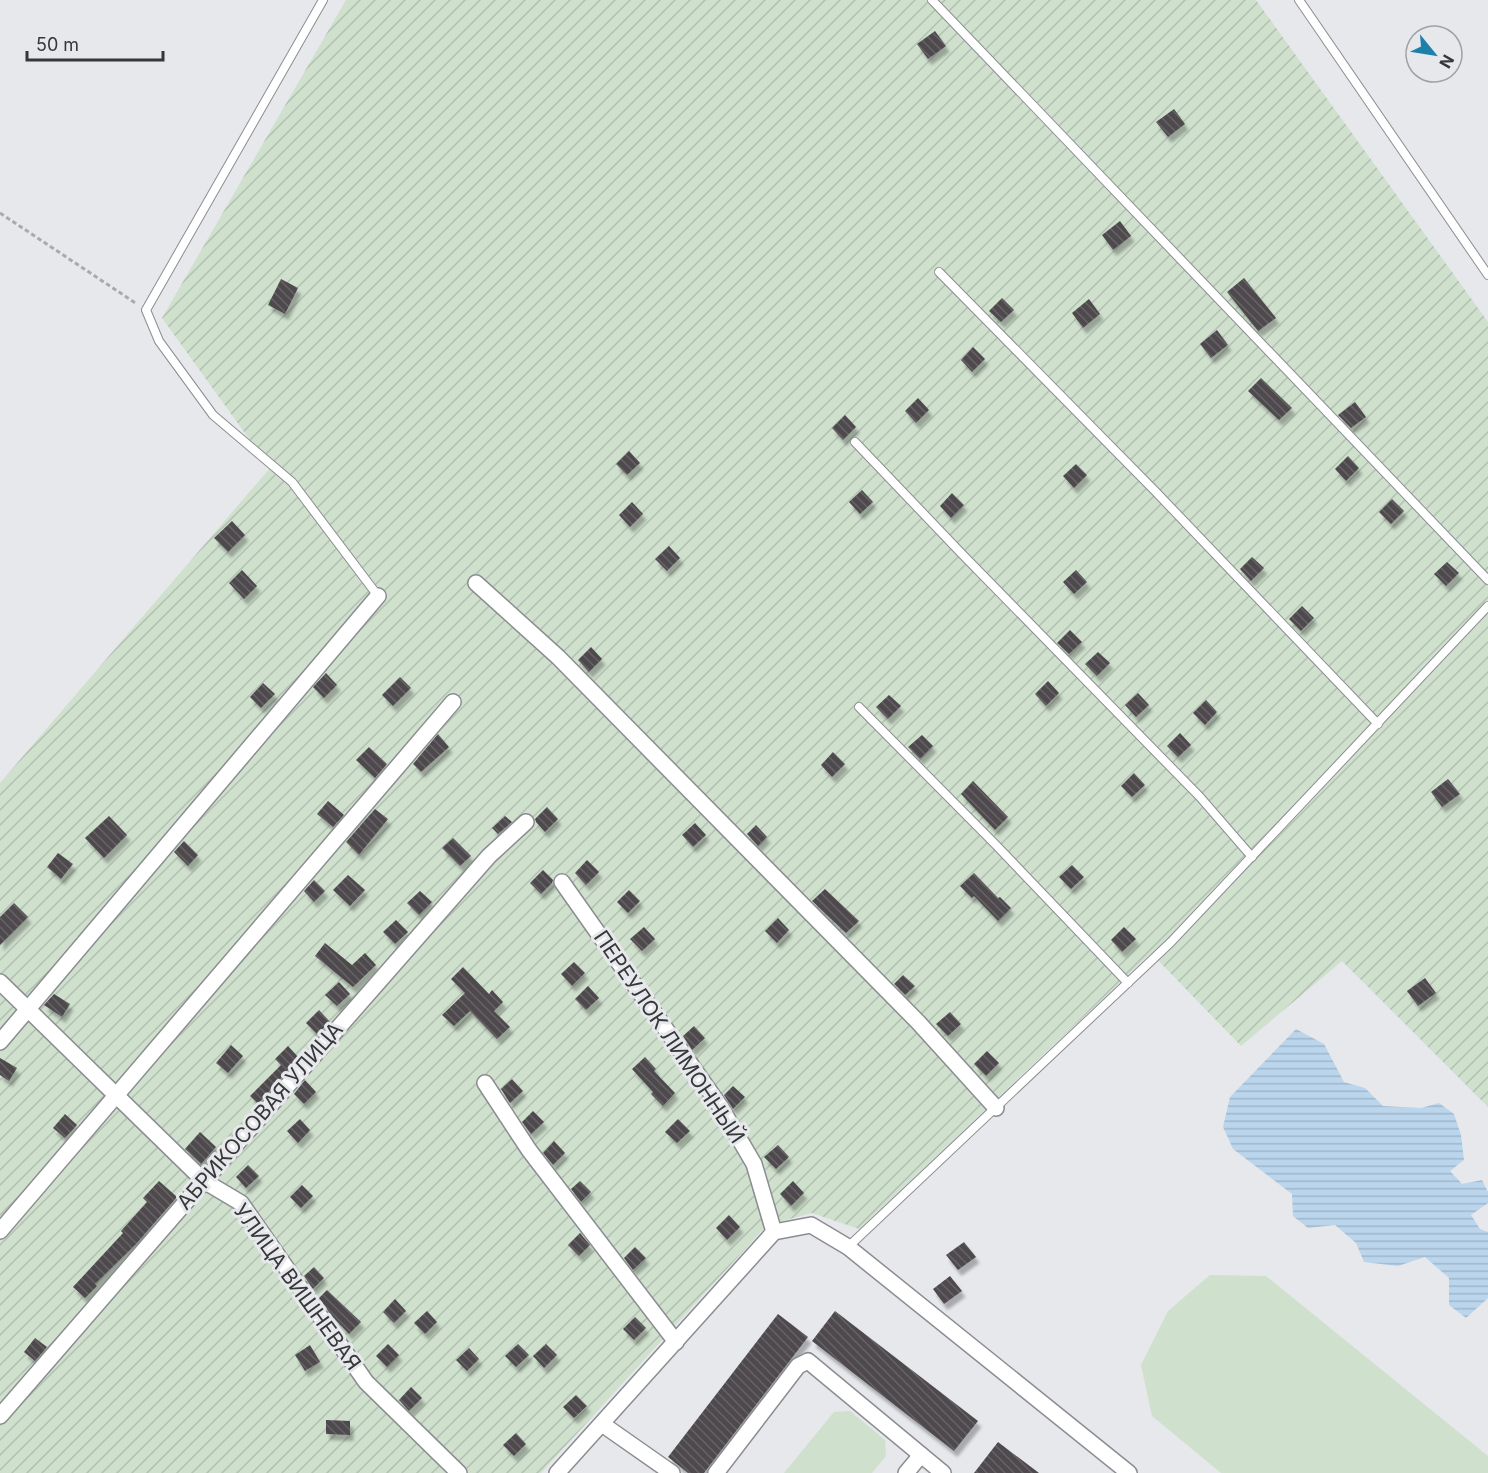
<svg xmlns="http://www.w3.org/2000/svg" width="1488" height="1473" font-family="Inter,sans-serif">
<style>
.park{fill:#cfe0cd}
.garden{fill:url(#garden-furrows)}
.water{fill:url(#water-rules)}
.building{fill:url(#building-back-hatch);filter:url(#shadow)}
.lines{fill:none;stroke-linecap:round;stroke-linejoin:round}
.lane-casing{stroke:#8c8d92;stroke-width:10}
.street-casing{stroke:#8c8d92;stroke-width:18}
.path{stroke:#a9aaae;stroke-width:3;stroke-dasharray:4.5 3;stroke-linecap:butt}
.lane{stroke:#fff;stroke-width:8}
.street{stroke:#fff;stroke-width:15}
.labels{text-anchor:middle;stroke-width:6;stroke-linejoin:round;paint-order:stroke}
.street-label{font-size:21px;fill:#363739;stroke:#e6e8ec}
</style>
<defs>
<pattern id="garden-furrows" width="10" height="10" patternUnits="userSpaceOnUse" patternTransform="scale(1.5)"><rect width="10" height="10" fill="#cfe0cd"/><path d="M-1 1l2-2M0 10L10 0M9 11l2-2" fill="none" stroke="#b2c1b1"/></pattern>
<pattern id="water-rules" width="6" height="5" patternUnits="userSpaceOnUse" patternTransform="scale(1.5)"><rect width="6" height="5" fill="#bad5ec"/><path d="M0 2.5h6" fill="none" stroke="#a0b7cb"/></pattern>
<pattern id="building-back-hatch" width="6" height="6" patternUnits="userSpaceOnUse" patternTransform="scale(1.5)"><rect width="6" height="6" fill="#4e4a4d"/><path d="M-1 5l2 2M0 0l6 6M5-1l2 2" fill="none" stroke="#656265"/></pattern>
<filter id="shadow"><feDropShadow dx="3.5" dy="6" stdDeviation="1.5" flood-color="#0004"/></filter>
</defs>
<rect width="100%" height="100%" fill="#e6e8ec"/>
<g class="park">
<path d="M1210 1275 1266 1276 1488 1456V1473H1221L1152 1416 1141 1365 1168 1311Z"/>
<path d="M850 1411 885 1440 886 1456 872 1473H784L834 1412Z"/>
</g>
<path class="garden" d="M346 0H1256L1488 322V1107L1342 961 1241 1046 1151 953 859 1229 812 1213 767 1225 541 1473H0V783L270 468 162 318Z"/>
<path class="water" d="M1296 1029 1324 1044 1344 1082 1365 1088 1383 1106 1421 1108 1439 1103 1454 1114 1461 1135 1464 1160 1450 1171 1462 1184 1482 1180 1488 1192V1203L1471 1215 1480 1229 1488 1232V1298L1466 1318 1449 1305V1278L1425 1257 1398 1266 1364 1262 1356 1243 1335 1225 1308 1228 1293 1216 1292 1194 1233 1149 1223 1127 1230 1097Z"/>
<g class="building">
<path d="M935 31 946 46 928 59 917 44Z"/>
<path d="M1174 109 1185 124 1168 137 1156 122Z"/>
<path d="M1120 221 1131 236 1113 250 1102 235Z"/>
<path d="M1244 278 1276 318 1258 331 1227 292Z"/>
<path d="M281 279 298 288 285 314 268 305Z"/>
<path d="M1002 298 1014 310 1001 322 989 311Z"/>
<path d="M1089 299 1100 314 1083 328 1072 313Z"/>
<path d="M1217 330 1228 345 1211 358 1200 344Z"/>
<path d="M973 347 985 359 972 372 961 360Z"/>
<path d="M1261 378 1292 408 1279 420 1248 391Z"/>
<path d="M918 398 929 410 916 423 905 411Z"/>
<path d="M1355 402 1366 417 1351 428 1338 415Z"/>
<path d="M845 415 856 427 843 440 832 428Z"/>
<path d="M629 451 640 463 627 475 616 464Z"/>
<path d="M1348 456 1359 468 1346 481 1335 469Z"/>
<path d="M1076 464 1087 475 1074 488 1063 476Z"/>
<path d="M862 490 873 502 860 514 849 502Z"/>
<path d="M952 493 964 505 951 518 940 506Z"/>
<path d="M1392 499 1404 511 1391 524 1379 512Z"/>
<path d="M632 502 643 514 630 527 619 515Z"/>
<path d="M232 521 245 535 228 552 214 538Z"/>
<path d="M669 546 680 558 667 571 655 559Z"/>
<path d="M1252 557 1264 568 1251 581 1240 569Z"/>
<path d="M1447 562 1459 573 1446 586 1434 574Z"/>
<path d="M242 570 257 586 244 599 229 583Z"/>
<path d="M1076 570 1087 582 1074 594 1063 582Z"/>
<path d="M1302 606 1314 618 1301 631 1289 619Z"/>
<path d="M1070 630 1082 642 1069 654 1057 643Z"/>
<path d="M591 647 602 659 589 672 578 660Z"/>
<path d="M1098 652 1110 663 1097 676 1085 664Z"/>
<path d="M326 673 337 685 324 698 313 687Z"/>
<path d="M400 677 411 688 393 706 382 695Z"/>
<path d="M1048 681 1059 693 1046 706 1035 694Z"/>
<path d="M263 683 275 694 261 708 250 697Z"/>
<path d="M1138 693 1149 705 1136 717 1125 705Z"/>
<path d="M889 695 901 706 888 719 876 707Z"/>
<path d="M1206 700 1217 712 1205 725 1193 713Z"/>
<path d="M1180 733 1191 745 1178 757 1167 746Z"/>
<path d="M438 734 449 747 421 772 413 764Z"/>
<path d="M922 735 933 746 920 759 908 747Z"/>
<path d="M369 747 387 764 375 778 356 760Z"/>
<path d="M833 752 845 764 832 777 821 765Z"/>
<path d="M1134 773 1145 785 1132 797 1121 786Z"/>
<path d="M1448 779 1460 794 1442 807 1431 792Z"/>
<path d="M973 781 1008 817 995 830 961 794Z"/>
<path d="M328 801 344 815 333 827 317 814Z"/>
<path d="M547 807 558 819 545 832 536 822 535 819Z"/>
<path d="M375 809 388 819 359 855 346 842Z"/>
<path d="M109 816 127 835 104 858 85 838Z"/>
<path d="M505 816 512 822 498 834 492 828Z"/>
<path d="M695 823 706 835 693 847 682 835Z"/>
<path d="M756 825 767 837 758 846 747 834Z"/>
<path d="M453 838 471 856 460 866 442 848Z"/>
<path d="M184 841 198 855 188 866 174 852Z"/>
<path d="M58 853 73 864 61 879 47 867Z"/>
<path d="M587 860 599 872 586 885 575 873Z"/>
<path d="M1072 865 1084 877 1071 889 1059 877Z"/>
<path d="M543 870 553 880 552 883 541 894 530 883Z"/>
<path d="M974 873 998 898 1000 897 1011 908 998 921 974 896 972 898 960 886Z"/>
<path d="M348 875 365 890 350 906 333 890Z"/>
<path d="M314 880 325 891 314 902 304 891Z"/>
<path d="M825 889 859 921 846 933 812 901Z"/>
<path d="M629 890 640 901 628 913 617 902Z"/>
<path d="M420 891 432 902 419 915 407 903Z"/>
<path d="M14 903 28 917 0 945V917Z"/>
<path d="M778 918 789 930 777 943 765 931Z"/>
<path d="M396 920 408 932 395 944 383 932Z"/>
<path d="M644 927 655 939 642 951 630 939Z"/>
<path d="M1124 927 1136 939 1122 952 1111 940Z"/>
<path d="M325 943 352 965 365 953 376 965 353 987 315 956Z"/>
<path d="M574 962 585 973 572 986 561 974Z"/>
<path d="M463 967 489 994 492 990 503 1002 494 1011 510 1027 497 1039 470 1011 454 1026 442 1015 465 993 451 979Z"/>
<path d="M903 975 915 986 905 995 894 984Z"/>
<path d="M1425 978 1436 993 1418 1006 1407 991Z"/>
<path d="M339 982 350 994 337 1006 325 995Z"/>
<path d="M588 986 599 998 586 1010 575 999Z"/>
<path d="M54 994 70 1004 62 1017 44 1005Z"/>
<path d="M319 1010 330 1022 317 1034 306 1023Z"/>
<path d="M950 1012 961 1024 948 1036 936 1024Z"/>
<path d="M694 1026 705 1038 692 1050 683 1036Z"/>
<path d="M231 1045 243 1056 228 1073 216 1063Z"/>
<path d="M288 1046 299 1058 258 1104 250 1096 281 1065 275 1059Z"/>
<path d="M987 1051 999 1063 986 1076 974 1064Z"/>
<path d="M645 1057 656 1069 654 1071 675 1093 663 1106 651 1094 653 1092 632 1069Z"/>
<path d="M0 1058 17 1068 9 1081 0 1075Z"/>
<path d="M512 1079 523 1091 510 1103 501 1089Z"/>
<path d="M305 1080 316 1092 304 1104 294 1094Z"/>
<path d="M733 1086 745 1097 733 1109 724 1095Z"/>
<path d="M533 1111 544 1122 531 1134 522 1122Z"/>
<path d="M65 1114 77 1125 65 1138 53 1128Z"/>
<path d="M300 1119 310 1130 298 1143 287 1131Z"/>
<path d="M678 1119 690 1131 677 1143 665 1132Z"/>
<path d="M200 1132 216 1147 201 1164 185 1149Z"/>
<path d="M554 1141 565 1153 553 1165 543 1153Z"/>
<path d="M778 1145 789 1157 776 1169 764 1157Z"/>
<path d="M248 1165 259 1176 246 1188 236 1177Z"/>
<path d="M159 1181 177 1197 136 1244 95 1284 97 1286 85 1298 73 1287 123 1233 121 1231 147 1202 143 1198Z"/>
<path d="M580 1181 591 1192 581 1202 571 1189Z"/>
<path d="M793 1181 804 1193 791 1206 780 1194Z"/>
<path d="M302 1185 313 1196 301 1208 290 1197Z"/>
<path d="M729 1215 740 1227 727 1240 716 1228Z"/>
<path d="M580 1233 590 1245 579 1256 568 1245Z"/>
<path d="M964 1242 976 1257 958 1270 946 1255Z"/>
<path d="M635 1247 646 1258 633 1270 624 1258Z"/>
<path d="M314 1267 324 1278 313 1289 304 1276Z"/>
<path d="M950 1276 962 1291 944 1304 933 1289Z"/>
<path d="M327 1290 361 1322 349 1334 331 1315 319 1298Z"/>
<path d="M395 1299 406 1311 394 1323 383 1312Z"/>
<path d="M427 1311 437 1322 425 1334 414 1323Z"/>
<path d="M835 1311 978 1421 954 1451 812 1341Z"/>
<path d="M778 1314 808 1337 704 1473H688L668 1457Z"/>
<path d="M635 1317 646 1328 634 1340 623 1329Z"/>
<path d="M35 1338 47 1347 35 1361 24 1352Z"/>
<path d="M388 1344 399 1355 387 1367 376 1356Z"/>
<path d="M518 1344 529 1355 516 1367 505 1356Z"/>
<path d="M546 1344 557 1355 544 1368 533 1356Z"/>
<path d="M310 1345 320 1362 305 1371 295 1355Z"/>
<path d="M469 1348 479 1359 467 1371 456 1360Z"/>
<path d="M411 1387 422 1398 409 1411 399 1400Z"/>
<path d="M576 1395 587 1406 574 1418 563 1407Z"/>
<path d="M326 1420 350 1421V1435L326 1434Z"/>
<path d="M516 1433 526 1444 514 1456 503 1445Z"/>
<path d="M998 1442 1039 1473H974Z"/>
</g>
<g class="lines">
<g class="lane-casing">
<g id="lane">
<path d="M323 0 146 310 159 341 213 415 292 482 378 596"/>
<path d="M932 0 1488 580"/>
<path d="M1299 0 1488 275"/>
<path d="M939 272 1155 491 1378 724"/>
<path d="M855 442 962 554 1200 797 1252 857"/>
<path d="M859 707 995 844 1128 983"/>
<path d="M848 1247 1171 942 1488 606"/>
</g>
</g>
<g class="street-casing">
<g id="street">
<path d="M476 583 558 657 918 1022 996 1108"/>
<path d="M562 882 720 1106 754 1164 774 1232"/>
<path d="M0 982 204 1181 241 1203 366 1382 459 1473"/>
<path d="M0 1042 378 596"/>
<path d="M485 1083 529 1150 676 1342"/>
<path d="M0 1231 453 702"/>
<path d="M0 1416 204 1181 489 856 526 822"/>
<path d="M602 1424 672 1473"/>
<path d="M557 1473 774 1232 811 1225 848 1247 1129 1473"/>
<path d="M716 1473 798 1366 808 1361 943 1473"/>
<path d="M906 1473 921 1455"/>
</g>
</g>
<path class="path" d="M0 213 137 304"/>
<use href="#lane" class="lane"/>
<use href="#street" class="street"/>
</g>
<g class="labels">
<g class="street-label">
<text transform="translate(669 1037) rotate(56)" y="7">ПЕРЕУЛОК ЛИМОННЫЙ</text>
<text transform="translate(260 1116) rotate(-49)" y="7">АБРИКОСОВАЯ УЛИЦА</text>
<text transform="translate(297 1287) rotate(54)" y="7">УЛИЦА ВИШНЕВАЯ</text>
</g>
</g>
<g transform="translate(1434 54) rotate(120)"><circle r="28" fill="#e6e8ec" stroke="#a0a1a4" stroke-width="1.5"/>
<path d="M0-4.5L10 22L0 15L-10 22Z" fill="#1c80ab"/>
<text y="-9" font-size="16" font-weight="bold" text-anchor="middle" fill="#363739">N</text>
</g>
<path d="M27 51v9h136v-9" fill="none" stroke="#363739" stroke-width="3"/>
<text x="36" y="51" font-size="18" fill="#363739" stroke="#e6e8ec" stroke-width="4.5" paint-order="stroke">50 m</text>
</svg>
